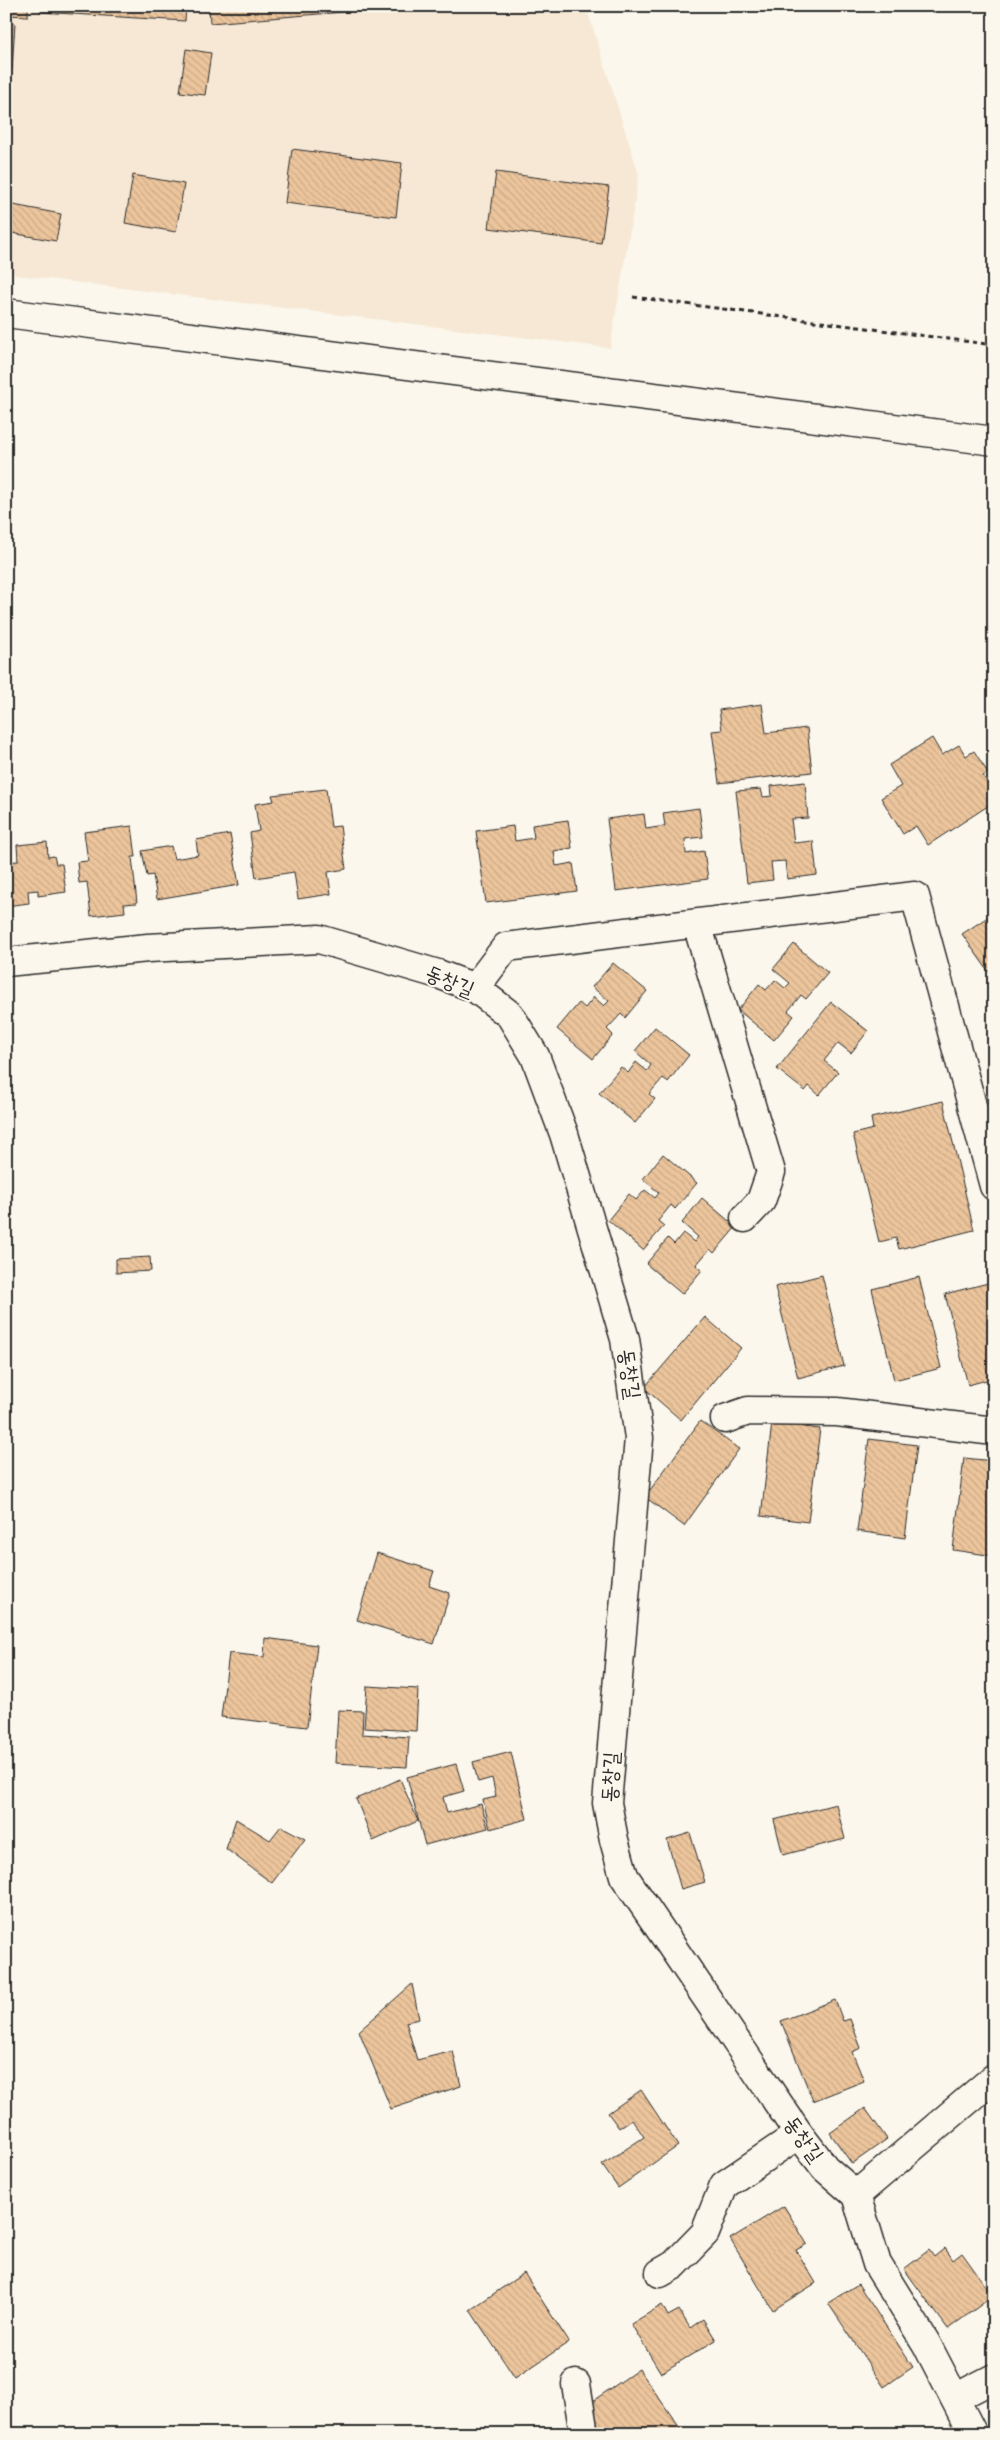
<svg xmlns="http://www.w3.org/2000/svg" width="1000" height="2440" font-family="Itim,'Poor Story',sans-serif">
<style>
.built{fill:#f6e8d4}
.building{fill:url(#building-back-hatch);stroke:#2b2b2b}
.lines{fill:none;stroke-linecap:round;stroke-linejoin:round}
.minor-casing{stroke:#2b2b2b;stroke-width:31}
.tertiary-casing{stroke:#2b2b2b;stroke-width:31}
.path{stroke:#2b2b2b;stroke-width:3;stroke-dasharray:5 4;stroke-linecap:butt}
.minor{stroke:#fbf7ec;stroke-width:28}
.tertiary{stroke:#fbf7ec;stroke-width:28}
.labels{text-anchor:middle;stroke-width:4;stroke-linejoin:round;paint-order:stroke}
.street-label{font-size:21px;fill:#2b2b2b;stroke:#fbf7ec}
</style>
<defs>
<pattern id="building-back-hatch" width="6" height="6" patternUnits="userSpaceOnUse" patternTransform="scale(1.25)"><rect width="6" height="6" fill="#ecc59c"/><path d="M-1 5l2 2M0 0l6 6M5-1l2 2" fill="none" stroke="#cba987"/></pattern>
</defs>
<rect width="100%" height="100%" fill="#fbf7ec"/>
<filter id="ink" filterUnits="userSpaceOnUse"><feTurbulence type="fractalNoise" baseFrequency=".02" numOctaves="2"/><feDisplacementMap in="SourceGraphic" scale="10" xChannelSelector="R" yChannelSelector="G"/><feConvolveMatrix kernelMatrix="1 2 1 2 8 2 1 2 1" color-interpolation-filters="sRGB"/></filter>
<g filter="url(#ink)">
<path class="built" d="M6 6H586L639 175 610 348 16 275 6 271Z"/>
<g class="building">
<path d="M6 6H28V16L6 15Z"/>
<path d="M41 6H186L185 21 40 12Z"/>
<path d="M209 6H355V11L210 23Z"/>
<path d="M369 6H421L369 10Z"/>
<path d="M6 22 15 23 12 70H6Z"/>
<path d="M186 49 211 53 205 95 180 92Z"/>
<path d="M292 149 402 163 396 217 285 203Z"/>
<path d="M496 172 609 187 601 243 489 228Z"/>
<path d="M133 175 184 184 176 232 125 223Z"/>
<path d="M8 204 61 214 56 241 6 232Z"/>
<path d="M762 704 766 733 807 728 812 772 719 783 712 731 722 730 719 710Z"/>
<path d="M932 738 942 755 959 745 966 756 974 751 988 773 983 776 994 793V802L928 845 916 826 903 834 881 798 901 786 889 765Z"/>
<path d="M805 782 808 818 791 819 794 843 813 841 817 875 787 879 785 861 771 862 773 880 747 883 736 791 761 789 763 797 772 796 771 786Z"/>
<path d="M326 789 331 827 340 826 346 869 328 872 331 894 298 899 294 872 256 878 250 833 259 831 255 804 274 801 272 795Z"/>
<path d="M699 808 703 837 685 839 686 854 704 851 708 879 616 891 607 819 644 814 646 829 665 826 663 813Z"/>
<path d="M568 820 572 848 554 851 556 866 573 863 577 891 486 903 476 831 513 826 515 841 534 838 532 825Z"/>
<path d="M132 826 136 857H132L137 903 124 904 125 912 91 916 87 882 79 883 77 862 88 861 84 832Z"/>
<path d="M230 834 239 885 157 899 153 875 147 876 142 851 171 846 174 859 198 855 196 840Z"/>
<path d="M47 842 48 857 54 856 56 864H62L66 892 38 896V890L28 891 29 903 6 906V862L18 861 17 845Z"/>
<path d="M994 913V979L962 934Z"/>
<path d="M794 944 828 973 806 999 801 995 788 1011 794 1016 774 1040 738 1010 759 984 766 990 775 980 785 988 790 983 773 969Z"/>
<path d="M613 963 647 991 625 1018 621 1014 607 1029 613 1035 593 1059 557 1029 579 1003 585 1008 594 997 604 1006 609 1001 592 987Z"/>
<path d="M831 1002 868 1031 851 1053 838 1043 824 1061 838 1072 819 1095 809 1086 805 1091 777 1069Z"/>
<path d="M655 1027 689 1055 668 1082 663 1078 649 1094 655 1099 635 1123 599 1093 621 1067 628 1073 636 1062 647 1071 651 1065 635 1051Z"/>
<path d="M943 1101 974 1230 899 1249 896 1238 879 1242 853 1134 873 1129 871 1118Z"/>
<path d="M663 1154 697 1183 675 1209 671 1205 658 1221 664 1226 643 1250 608 1220 629 1194 636 1200 645 1190 655 1198 659 1193 643 1179Z"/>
<path d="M702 1198 736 1227 714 1253 710 1249 696 1265 702 1270 682 1294 646 1264 668 1238 674 1244 683 1233 694 1242 698 1237 682 1223Z"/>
<path d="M150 1257 151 1271 116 1273V1259Z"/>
<path d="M822 1275 844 1366 798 1378 775 1287Z"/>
<path d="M919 1277 941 1368 894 1380 872 1289Z"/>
<path d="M992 1282 994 1290V1378L968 1385 945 1294Z"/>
<path d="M705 1317 741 1348 681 1420 644 1388Z"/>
<path d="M700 1421 739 1449 684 1526 645 1497Z"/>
<path d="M772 1423 820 1429 808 1522 761 1516Z"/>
<path d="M869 1439 917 1445 905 1538 857 1531Z"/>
<path d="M964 1458 994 1461V1556L953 1550Z"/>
<path d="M377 1553 434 1571 429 1586 450 1593 434 1644 357 1620Z"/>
<path d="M265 1638 317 1645 307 1727 221 1717 229 1653 264 1657Z"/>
<path d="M367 1686 418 1689 416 1731 364 1728Z"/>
<path d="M338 1710 363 1711 362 1734 409 1737 407 1767 335 1763Z"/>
<path d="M511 1752 527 1819 490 1829 483 1800 496 1797 492 1778 478 1782 473 1762Z"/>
<path d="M456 1764 464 1791 443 1797 447 1813 481 1804 488 1828 425 1845 407 1777Z"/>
<path d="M400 1779 418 1821 373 1841 356 1799Z"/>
<path d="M836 1804 845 1839 783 1855 774 1820Z"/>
<path d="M236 1819 270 1840 281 1826 305 1839 272 1883 226 1849Z"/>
<path d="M690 1833 705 1882 681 1889 667 1840Z"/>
<path d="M412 1984 419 2019 406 2022 417 2060 453 2051 461 2086 391 2109 359 2031Z"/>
<path d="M835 2000 843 2021 850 2019 861 2048 852 2052 864 2081 813 2101 781 2021Z"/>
<path d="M641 2090 678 2146 618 2188 602 2165 644 2137 632 2119 619 2128 608 2113Z"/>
<path d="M865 2108 887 2139 852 2164 830 2133Z"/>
<path d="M784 2206 807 2244 796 2250 816 2283 773 2310 730 2239Z"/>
<path d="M945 2248 953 2260 962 2253 993 2296 948 2329 904 2269 929 2250 934 2257Z"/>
<path d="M524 2273 569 2342 515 2378 470 2310Z"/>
<path d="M858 2284 913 2367 884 2387 828 2303Z"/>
<path d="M662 2305 668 2316 679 2310 690 2328 703 2319 716 2340 661 2373 631 2324Z"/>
<path d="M639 2369 684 2434H601L584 2407Z"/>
</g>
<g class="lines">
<g class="minor-casing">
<g id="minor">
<path d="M697 924 771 1172 761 1201 745 1218"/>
<path d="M6 962 148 948 319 939 438 974 475 988 510 1015 535 1056 564 1134 625 1339 639 1438 607 1803 614 1840 624 1876 799 2134 825 2168 856 2195 877 2264 926 2343 973 2434"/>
<path d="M475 988 506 947 915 896 994 1186"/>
<path d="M725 1419 748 1411 837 1412 994 1431"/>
<path d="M856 2195 994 2078"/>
<path d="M660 2273 674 2265 705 2233 724 2185 799 2134"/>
<path d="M576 2384 584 2434"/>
<path d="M955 2398 994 2378"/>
</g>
</g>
<g class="tertiary-casing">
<path id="tertiary" d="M6 313 994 441"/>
</g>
<path class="path" d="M633 297 994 345"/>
<use href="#minor" class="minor"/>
<use href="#tertiary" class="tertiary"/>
</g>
</g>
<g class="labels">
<g class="street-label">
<text transform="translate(450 981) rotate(22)" y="7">동창길</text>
<text transform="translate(630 1374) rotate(82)" y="7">동창길</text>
<text transform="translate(610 1777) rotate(-87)" y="7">동창길</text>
<text transform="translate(804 2139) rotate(54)" y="7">동창길</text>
</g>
</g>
<rect width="1000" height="2440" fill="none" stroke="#fbf7ec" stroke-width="25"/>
<rect x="12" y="12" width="975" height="2415" fill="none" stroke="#2b2b2b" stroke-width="2" filter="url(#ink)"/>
</svg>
